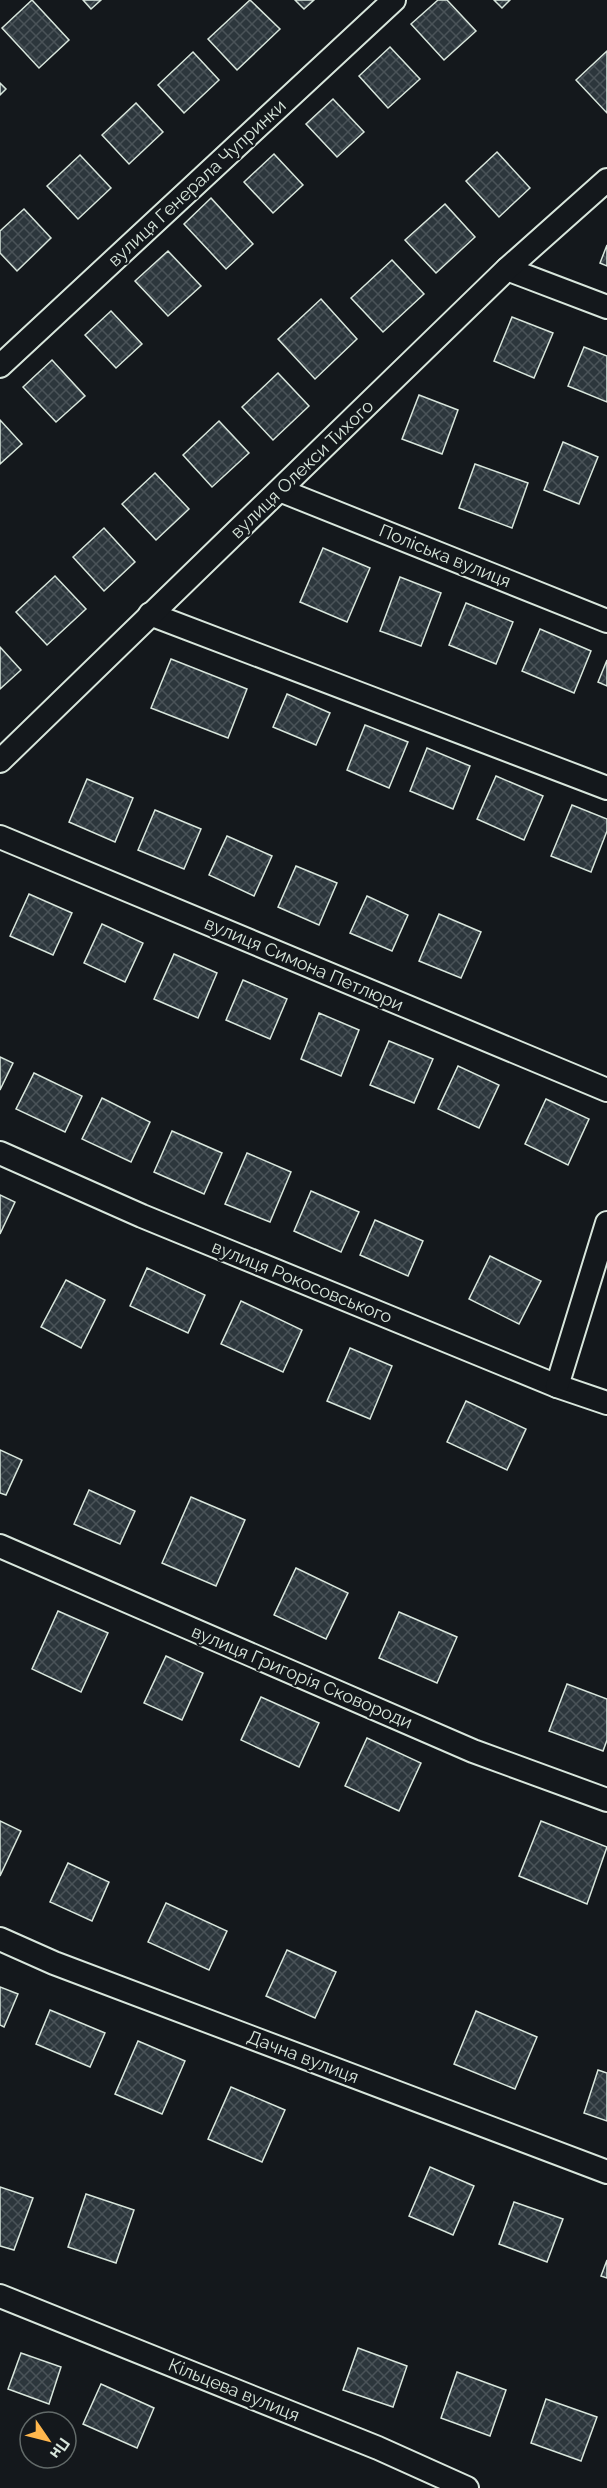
<svg xmlns="http://www.w3.org/2000/svg" width="607" height="2488" font-family="Raleway,sans-serif">
<style>
.building{fill:url(#building-cross-hatch);stroke:#d8e6dc;stroke-width:1.5}
.lines{fill:none;stroke-linecap:round;stroke-linejoin:round}
.minor-casing{stroke:#d8e6dc;stroke-width:26}
.minor{stroke:#14181c;stroke-width:22}
.labels{text-anchor:middle;stroke-width:4.5;stroke-linejoin:round;paint-order:stroke}
.street-label{font-size:18px;fill:#d8e6dc;stroke:#14181c}
</style>
<defs>
<pattern id="building-cross-hatch" width="8" height="8" patternUnits="userSpaceOnUse" patternTransform="scale(1.5)"><rect width="8" height="8" fill="#2c363c"/><path d="M0 0l8 8M0 8l8-8" fill="none" stroke="#4a5358"/></pattern>
</defs>
<rect width="100%" height="100%" fill="#14181c"/>
<g class="building">
<path d="M32 0 69 40 39 68 2 28Z"/>
<path d="M83 0H101L91 9Z"/>
<path d="M250 0 280 29 237 70 208 39Z"/>
<path d="M295 0H314L304 9Z"/>
<path d="M438 0H447L476 31 444 60 411 24Z"/>
<path d="M494 0H510L502 8Z"/>
<path d="M390 47 420 79 388 108 359 76Z"/>
<path d="M607 51V113L576 80Z"/>
<path d="M193 52 219 80 184 113 158 85Z"/>
<path d="M0 83 6 89 0 95Z"/>
<path d="M333 99 364 132 337 157 306 124Z"/>
<path d="M136 103 163 132 129 164 102 135Z"/>
<path d="M497 152 530 188 499 217 466 181Z"/>
<path d="M274 154 303 185 273 213 244 182Z"/>
<path d="M80 155 111 188 78 219 47 186Z"/>
<path d="M211 198 253 244 226 269 184 224Z"/>
<path d="M445 204 475 237 436 273 405 240Z"/>
<path d="M24 209 51 238 17 271 0 253V231Z"/>
<path d="M607 245V266L600 263Z"/>
<path d="M168 251 201 286 168 316 135 281Z"/>
<path d="M392 260 424 294 383 332 351 298Z"/>
<path d="M321 299 357 339 315 379 278 339Z"/>
<path d="M111 311 142 344 116 368 85 335Z"/>
<path d="M512 317 553 333 534 378 494 361Z"/>
<path d="M584 347 607 356V402L568 386Z"/>
<path d="M52 360 85 396 56 422 23 387Z"/>
<path d="M278 373 309 406 273 440 242 407Z"/>
<path d="M419 395 458 410 442 454 402 439Z"/>
<path d="M0 420 22 444 0 464Z"/>
<path d="M219 421 249 453 212 487 183 455Z"/>
<path d="M563 442 598 457 579 504 544 490Z"/>
<path d="M475 464 528 483 512 528 459 508Z"/>
<path d="M155 473 189 509 156 540 122 504Z"/>
<path d="M104 528 135 562 104 591 73 557Z"/>
<path d="M323 548 370 568 347 622 300 602Z"/>
<path d="M55 576 86 609 47 645 16 612Z"/>
<path d="M400 577 441 593 421 646 380 631Z"/>
<path d="M466 603 513 622 496 664 449 645Z"/>
<path d="M540 629 591 651 574 693 522 671Z"/>
<path d="M0 647 21 670 0 689Z"/>
<path d="M171 659 247 689 228 738 151 708Z"/>
<path d="M607 660V686L598 682Z"/>
<path d="M287 694 330 713 316 745 273 727Z"/>
<path d="M365 725 408 742 389 788 347 770Z"/>
<path d="M427 748 470 766 453 809 410 791Z"/>
<path d="M496 776 543 796 524 840 477 819Z"/>
<path d="M87 779 133 798 115 842 69 822Z"/>
<path d="M572 805 607 819V831L591 872 551 856Z"/>
<path d="M155 810 201 829 184 869 138 850Z"/>
<path d="M227 836 272 856 254 896 209 875Z"/>
<path d="M296 866 337 883 319 925 278 907Z"/>
<path d="M29 894 72 913 53 955 10 936Z"/>
<path d="M367 896 408 915 392 951 350 933Z"/>
<path d="M439 914 481 932 461 978 419 961Z"/>
<path d="M102 924 143 943 125 982 84 963Z"/>
<path d="M174 954 217 973 198 1018 154 999Z"/>
<path d="M243 980 287 999 270 1039 226 1020Z"/>
<path d="M319 1013 359 1030 341 1076 301 1059Z"/>
<path d="M389 1041 433 1059 414 1103 370 1085Z"/>
<path d="M0 1057 13 1063 0 1090Z"/>
<path d="M458 1066 499 1085 479 1128 438 1109Z"/>
<path d="M34 1073 82 1096 65 1132 16 1109Z"/>
<path d="M102 1098 150 1122 131 1162 82 1139Z"/>
<path d="M546 1099 589 1119 568 1165 525 1144Z"/>
<path d="M172 1131 222 1153 204 1194 154 1172Z"/>
<path d="M247 1153 291 1172 270 1222 225 1204Z"/>
<path d="M311 1191 359 1212 341 1252 294 1231Z"/>
<path d="M0 1195 15 1202 0 1234Z"/>
<path d="M375 1220 423 1241 408 1276 360 1255Z"/>
<path d="M490 1256 541 1281 519 1324 469 1299Z"/>
<path d="M147 1268 205 1295 188 1333 130 1306Z"/>
<path d="M66 1280 105 1300 81 1348 41 1327Z"/>
<path d="M241 1301 302 1330 283 1372 221 1344Z"/>
<path d="M350 1348 392 1366 370 1419 327 1401Z"/>
<path d="M466 1401 526 1429 507 1470 447 1442Z"/>
<path d="M0 1450 22 1460 6 1495 0 1493Z"/>
<path d="M89 1490 135 1511 120 1544 74 1524Z"/>
<path d="M191 1497 245 1520 216 1586 162 1563Z"/>
<path d="M296 1568 348 1593 326 1639 274 1615Z"/>
<path d="M58 1611 108 1633 81 1692 32 1669Z"/>
<path d="M399 1612 457 1637 437 1683 379 1658Z"/>
<path d="M166 1656 203 1673 182 1720 144 1703Z"/>
<path d="M567 1684 607 1699V1740L603 1751 549 1731Z"/>
<path d="M261 1697 319 1723 299 1767 241 1740Z"/>
<path d="M367 1738 421 1763 399 1811 345 1786Z"/>
<path d="M0 1821 21 1831 0 1876Z"/>
<path d="M541 1821 607 1847 587 1904 519 1876Z"/>
<path d="M68 1863 109 1882 92 1921 50 1902Z"/>
<path d="M166 1903 227 1931 209 1970 148 1942Z"/>
<path d="M287 1950 336 1972 315 2018 266 1996Z"/>
<path d="M0 1987 18 1994 4 2027 0 2025Z"/>
<path d="M50 2010 105 2033 90 2067 36 2044Z"/>
<path d="M476 2011 537 2037 515 2089 454 2064Z"/>
<path d="M138 2041 185 2061 162 2114 115 2094Z"/>
<path d="M598 2070 607 2073V2121L584 2113Z"/>
<path d="M231 2087 285 2110 262 2162 208 2139Z"/>
<path d="M430 2167 474 2186 453 2235 409 2216Z"/>
<path d="M0 2187 33 2198 14 2250 0 2246Z"/>
<path d="M86 2194 134 2210 116 2263 68 2247Z"/>
<path d="M514 2202 563 2219 547 2262 499 2244Z"/>
<path d="M607 2260V2278L601 2276Z"/>
<path d="M358 2348 407 2366 393 2407 343 2390Z"/>
<path d="M21 2353 61 2367 49 2404 8 2389Z"/>
<path d="M457 2372 506 2390 490 2436 441 2418Z"/>
<path d="M101 2384 154 2408 137 2448 83 2424Z"/>
<path d="M546 2399 597 2417 581 2461 531 2443Z"/>
</g>
<g class="lines">
<g class="minor-casing">
<g id="minor">
<path d="M507 269 607 307"/>
<path d="M0 366 394 0"/>
<path d="M282 491 607 621"/>
<path d="M150 614 607 788"/>
<path d="M0 761 507 269 607 180"/>
<path d="M0 837 607 1090"/>
<path d="M0 1153 142 1216 557 1386 607 1403"/>
<path d="M557 1386 607 1223"/>
<path d="M0 1546 473 1751 607 1800"/>
<path d="M0 1939 54 1963 607 2172"/>
<path d="M0 2296 378 2448 467 2488"/>
</g>
</g>
<use href="#minor" class="minor"/>
</g>
<g class="labels">
<g class="street-label">
<text transform="translate(197 183) rotate(-43)" y="6">вулиця Генерала Чупринки</text>
<text transform="translate(302 469) rotate(-44)" y="6">вулиця Олекси Тихого</text>
<text transform="translate(445 556) rotate(22)" y="6">Поліська вулиця</text>
<text transform="translate(304 964) rotate(23)" y="6">вулиця Симона Петлюри</text>
<text transform="translate(302 1282) rotate(22)" y="6">вулиця Рокосовського</text>
<text transform="translate(302 1677) rotate(23)" y="6">вулиця Григорія Сковороди</text>
<text transform="translate(303 2057) rotate(21)" y="6">Дачна вулиця</text>
<text transform="translate(234 2390) rotate(22)" y="6">Кільцева вулиця</text>
</g>
</g>
<g transform="translate(48 2440) rotate(125)"><circle r="28" fill="#14181c" stroke="#626a69" stroke-width="1.5"/>
<path d="M0-4.5L10 22L0 15L-10 22Z" fill="#ffb74d"/>
<text y="-9" font-size="16" font-weight="bold" text-anchor="middle" fill="#d8e6dc">Пн</text>
</g>
</svg>
